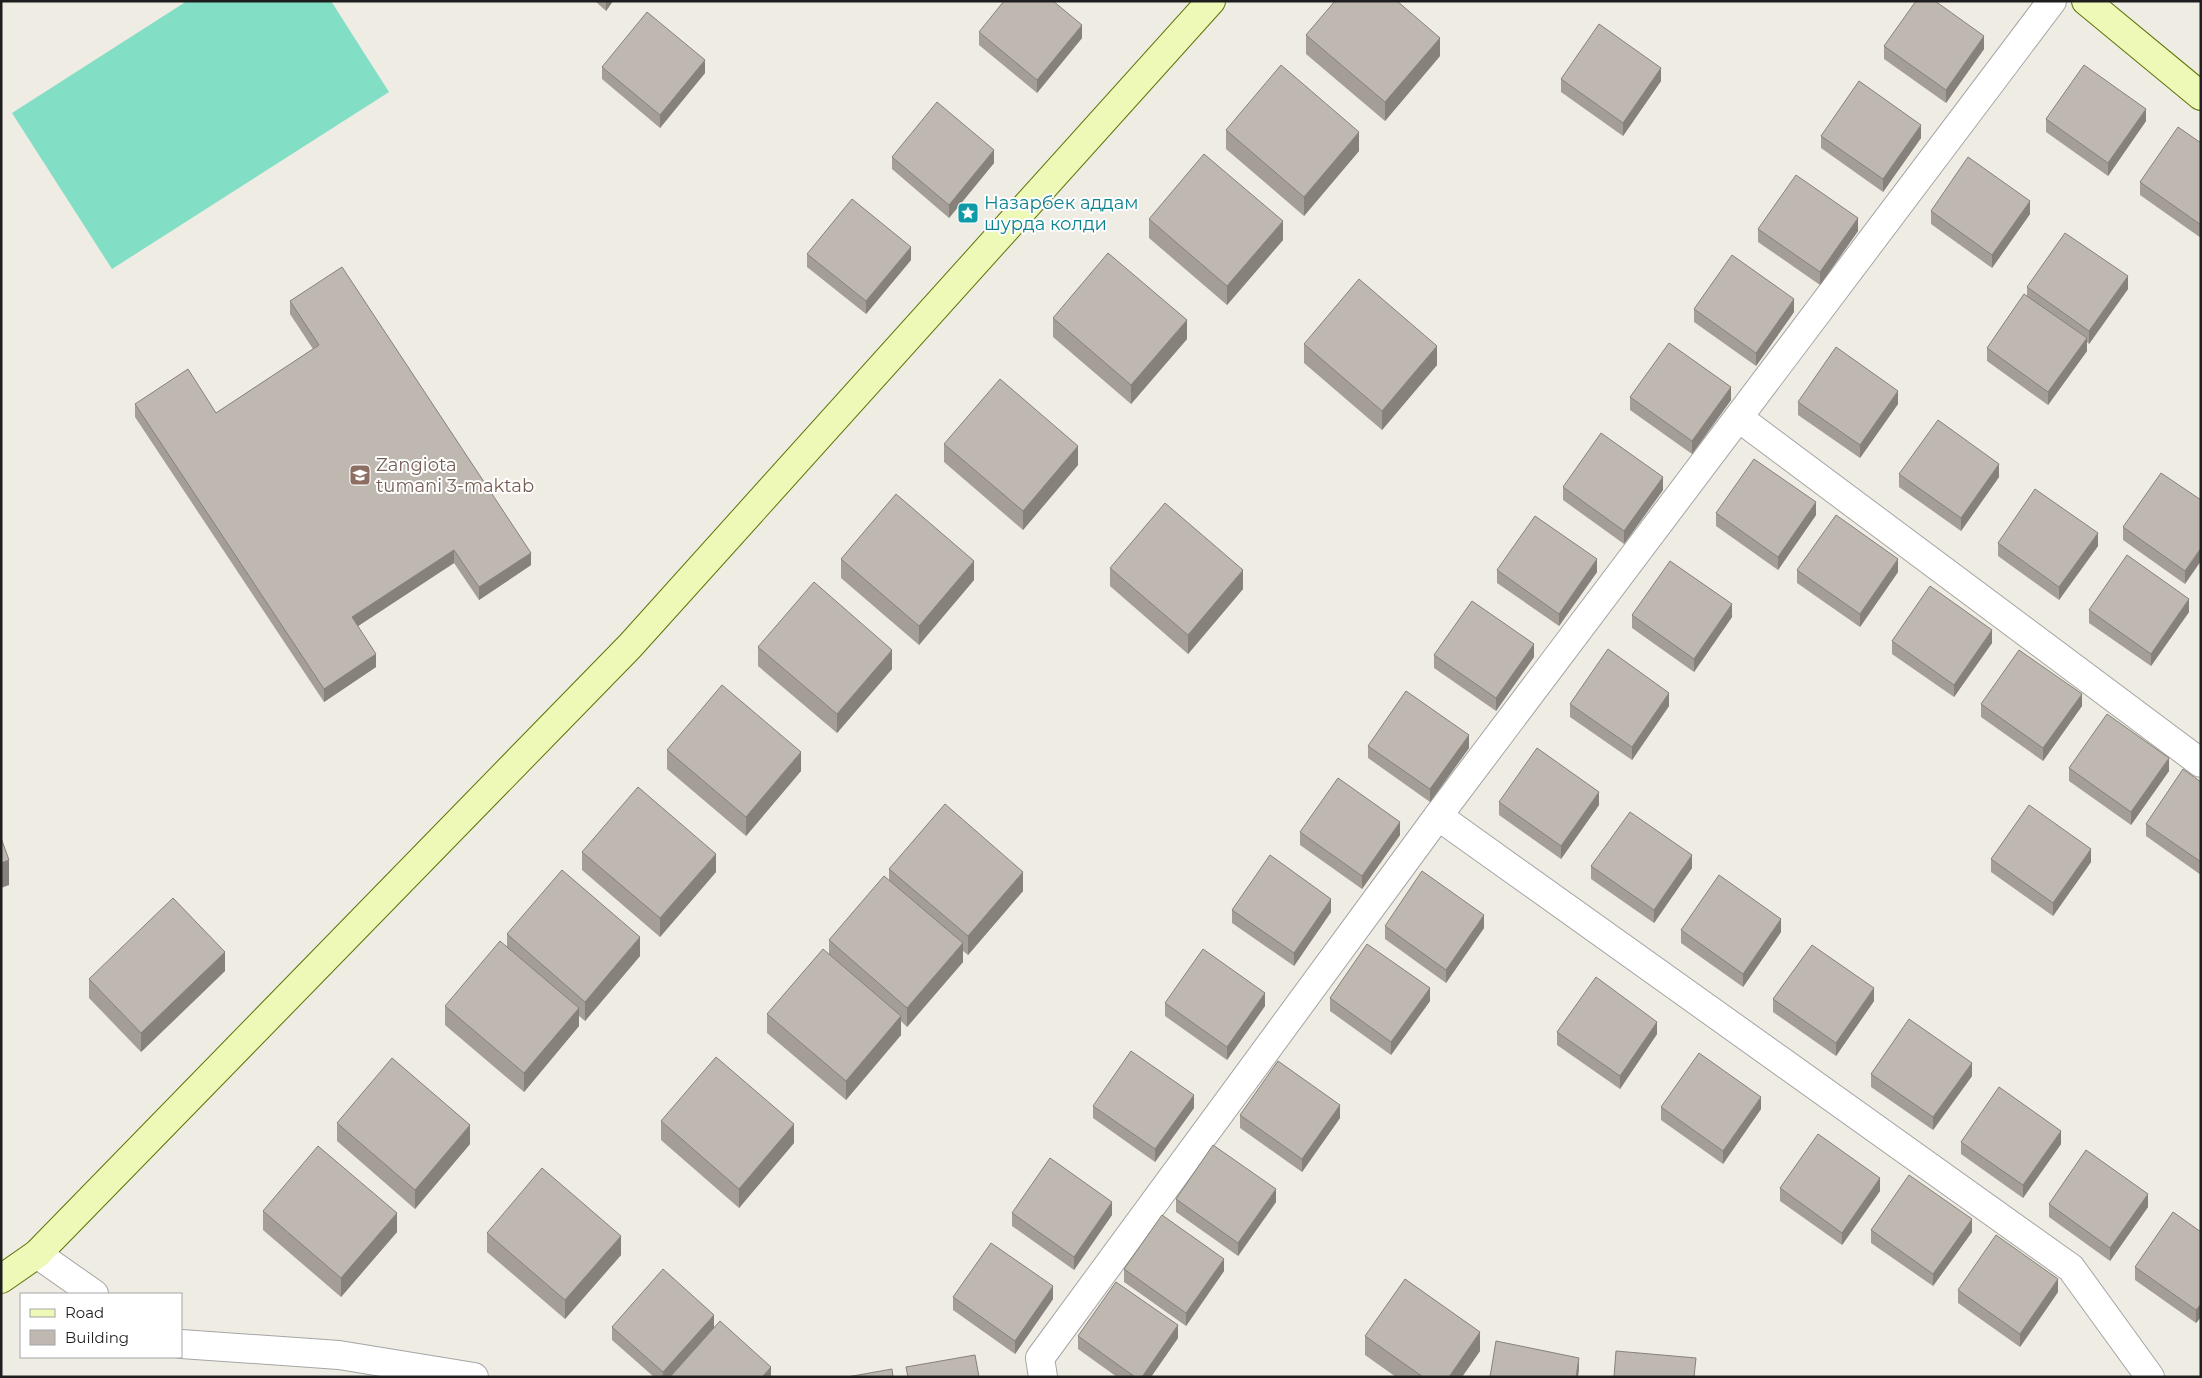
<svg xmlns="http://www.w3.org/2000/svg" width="2202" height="1378" font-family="Montserrat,sans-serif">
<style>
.pitch{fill:#82dec4}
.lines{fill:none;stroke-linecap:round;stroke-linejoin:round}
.minor-casing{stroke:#a5a5a5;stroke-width:30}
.secondary-casing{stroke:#5c7405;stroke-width:30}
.minor{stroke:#fff;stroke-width:28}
.secondary{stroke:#eef9b7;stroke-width:28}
.wall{fill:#a49e97}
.shaded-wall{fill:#86817b}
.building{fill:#bfb8b0;stroke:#86817b}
.labels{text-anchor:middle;stroke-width:4;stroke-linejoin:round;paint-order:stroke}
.culture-label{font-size:18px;fill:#0d838f;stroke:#fff;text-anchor:start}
.education-label{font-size:18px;fill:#785e54;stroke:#fff;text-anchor:start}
</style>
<rect width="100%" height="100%" fill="#efece3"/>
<path class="pitch" d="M187 1H331L389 92 112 269 12 113Z"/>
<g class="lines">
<g class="minor-casing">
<g id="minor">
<path d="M1739 418 2201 763"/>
<path d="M1438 816 2071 1268 2150 1377"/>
<path d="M37 1254 94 1294"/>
<path d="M181 1344 339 1355 474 1377"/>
<path d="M1043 1377 1040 1358 1438 816 2052 1"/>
</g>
</g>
<g class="secondary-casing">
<g id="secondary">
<path d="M2086 1 2201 96"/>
<path d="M1 1279 37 1254 630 646 1211 1"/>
</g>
</g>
<use href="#minor" class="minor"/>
<use href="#secondary" class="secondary"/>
</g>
<g class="wall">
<path d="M595 1H613L606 11Z"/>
<path d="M979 32 1082 38 1037 93 979 45Z"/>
<path d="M1306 35 1440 56 1385 121 1306 54Z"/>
<path d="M1884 46 1984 49 1946 103 1884 59Z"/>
<path d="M602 67 705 73 660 128 602 79Z"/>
<path d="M1561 79 1661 81 1623 136 1561 92Z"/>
<path d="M2046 119 2146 121 2108 176 2046 132Z"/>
<path d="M1226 130 1359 151 1304 216 1226 149Z"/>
<path d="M1821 136 1921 138 1883 192 1821 148Z"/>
<path d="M2201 143V238L2140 195V182Z"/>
<path d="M892 157 994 163 949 218 892 169Z"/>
<path d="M1931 211 2030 214 1992 268 1931 224Z"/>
<path d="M1149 219 1283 240 1227 305 1149 238Z"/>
<path d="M1758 229 1858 231 1820 285 1758 242Z"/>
<path d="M807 254 911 260 866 314 807 267Z"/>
<path d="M2027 287 2128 289 2089 344 2087 342V351L2048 405 1987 361V348L2027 296Z"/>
<path d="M290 301 531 565 479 600 454 563 358 626 376 667 324 702 135 417V404L216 413 313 349 290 314Z"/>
<path d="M1694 309 1794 312 1756 366 1694 322Z"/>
<path d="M1053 318 1187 339 1131 404 1053 337Z"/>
<path d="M1304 344 1437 365 1382 430 1304 363Z"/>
<path d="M1630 397 1731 400 1692 454 1630 410Z"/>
<path d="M1798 402 1898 404 1860 458 1798 415Z"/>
<path d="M944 444 1078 465 1023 530 944 462Z"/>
<path d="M1899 474 1999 477 1961 531 1899 487Z"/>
<path d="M1563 487 1663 490 1624 544 1563 500Z"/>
<path d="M2201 500 2185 584 2123 540V527Z"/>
<path d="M1716 513 1816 515 1778 570 1716 526Z"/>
<path d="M1998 543 2098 546 2059 600 1998 556Z"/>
<path d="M841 559 974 580 919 645 841 578Z"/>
<path d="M1110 568 1243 589 1188 654 1110 586Z"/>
<path d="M1497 570 1597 572 1559 626 1497 583Z"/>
<path d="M1797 570 1898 572 1860 627 1797 583Z"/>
<path d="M2089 610 2189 612 2151 666 2089 623Z"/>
<path d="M1632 615 1732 617 1694 672 1632 628Z"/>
<path d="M1892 641 1992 643 1954 697 1892 654Z"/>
<path d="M758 647 892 669 837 733 758 666Z"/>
<path d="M1434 655 1534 657 1496 711 1434 668Z"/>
<path d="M1570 704 1669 706 1632 760 1570 717Z"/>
<path d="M1981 704 2082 706 2043 761 1981 717Z"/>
<path d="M1368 746 1469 748 1430 802 1368 758Z"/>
<path d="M667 750 801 771 746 836 667 769Z"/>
<path d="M2069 768 2169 771 2131 825 2069 781Z"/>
<path d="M2201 782V875L2146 836V824Z"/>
<path d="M1499 802 1599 805 1561 859 1499 815Z"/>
<path d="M1300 832 1400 835 1362 889 1300 845Z"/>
<path d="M582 852 716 872 660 937 582 870Z"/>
<path d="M1991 859 2091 862 2053 916 1991 872Z"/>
<path d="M1591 866 1692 868 1654 923 1591 879Z"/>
<path d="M889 869 1023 891 968 955 963 951V962L907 1027 901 1021V1035L846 1100 767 1033V1014L829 955V940L889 880Z"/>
<path d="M1232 910 1331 912 1294 966 1232 923Z"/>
<path d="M1385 926 1484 928 1446 983 1385 939Z"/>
<path d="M1681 930 1781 932 1743 987 1681 943Z"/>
<path d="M507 934 640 956 585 1021 579 1016V1026L524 1092 445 1025V1006L507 946Z"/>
<path d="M225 971 141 1052 89 998V979Z"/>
<path d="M1330 998 1430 1001 1391 1055 1330 1011Z"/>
<path d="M1773 999 1874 1001 1836 1056 1773 1012Z"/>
<path d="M1165 1003 1265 1006 1227 1060 1165 1016Z"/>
<path d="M1557 1032 1657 1034 1620 1089 1557 1045Z"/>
<path d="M1871 1074 1972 1076 1933 1130 1871 1087Z"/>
<path d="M1093 1106 1194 1108 1155 1162 1093 1118Z"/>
<path d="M1661 1107 1761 1109 1723 1164 1661 1120Z"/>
<path d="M1240 1115 1340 1118 1302 1172 1240 1128Z"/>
<path d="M661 1121 794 1143 739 1208 661 1140Z"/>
<path d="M337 1123 470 1144 415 1209 337 1141Z"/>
<path d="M1961 1142 2061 1144 2023 1198 1961 1154Z"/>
<path d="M1780 1188 1880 1191 1842 1245 1780 1201Z"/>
<path d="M1176 1199 1276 1202 1238 1256 1176 1212Z"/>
<path d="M2049 1204 2148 1207 2110 1261 2049 1217Z"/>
<path d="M263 1211 397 1232 341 1297 263 1230Z"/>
<path d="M1012 1213 1112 1215 1074 1270 1012 1226Z"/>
<path d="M1871 1230 1972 1232 1933 1286 1871 1243Z"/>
<path d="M2201 1232V1317L2196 1323 2135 1280V1267Z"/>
<path d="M487 1233 621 1255 565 1319 487 1252Z"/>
<path d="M1124 1269 1224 1271 1186 1326 1124 1282Z"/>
<path d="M1958 1290 2058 1292 2020 1347 1958 1303Z"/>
<path d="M953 1297 1053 1299 1015 1354 953 1310Z"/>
<path d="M612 1327 714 1328 771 1377H654L612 1340Z"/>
<path d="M1078 1336 1178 1338 1151 1377H1117L1078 1349Z"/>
<path d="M1365 1336 1480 1351 1462 1377H1396L1365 1355Z"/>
</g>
<g class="shaded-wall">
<path d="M606 1H613L606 11Z"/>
<path d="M1082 25V38L1037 93V80Z"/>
<path d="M1984 36V49L1946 103V90Z"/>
<path d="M1440 38V56L1385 121V102Z"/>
<path d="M705 60V73L660 128V115Z"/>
<path d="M1661 68V81L1623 136V123Z"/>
<path d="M2146 109V121L2108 176V163Z"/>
<path d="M1921 125V138L1883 192V179Z"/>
<path d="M1359 132V151L1304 216V197Z"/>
<path d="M994 150V163L949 218V205Z"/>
<path d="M2030 201V214L1992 268V255Z"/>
<path d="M1858 218V231L1820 285V272Z"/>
<path d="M1283 221V240L1227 305V286Z"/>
<path d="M911 247V260L866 314V301Z"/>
<path d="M2128 276V289L2089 344V331Z"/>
<path d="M1794 299V312L1756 366V353Z"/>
<path d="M1187 320V339L1131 404V385Z"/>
<path d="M2087 338V351L2048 405V392Z"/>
<path d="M1437 346V365L1382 430V411Z"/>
<path d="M1731 387V400L1692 454V441Z"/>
<path d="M1898 391V404L1860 458V445Z"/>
<path d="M1078 446V465L1023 530V511Z"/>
<path d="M1999 464V477L1961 531V518Z"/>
<path d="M1663 477V490L1624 544V531Z"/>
<path d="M1816 502V515L1778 570V557Z"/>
<path d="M2098 533V546L2059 600V587Z"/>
<path d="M2201 548V561L2185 584V571Z"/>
<path d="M454 550V563L352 630V617Z"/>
<path d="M531 553V565L479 600V587Z"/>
<path d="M1597 559V572L1559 626V614Z"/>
<path d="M1898 559V572L1860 627V614Z"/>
<path d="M974 561V580L919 645V626Z"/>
<path d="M1243 570V589L1188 654V635Z"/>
<path d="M2189 599V612L2151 666V654Z"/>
<path d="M1732 604V617L1694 672V659Z"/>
<path d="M1992 630V643L1954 697V685Z"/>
<path d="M1534 644V657L1496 711V698Z"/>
<path d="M892 650V669L837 733V714Z"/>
<path d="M376 654V667L324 702V689Z"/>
<path d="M1669 693V706L1632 760V747Z"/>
<path d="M2082 694V706L2043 761V748Z"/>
<path d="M1469 735V748L1430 802V789Z"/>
<path d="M801 752V771L746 836V817Z"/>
<path d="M2169 758V771L2131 825V812Z"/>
<path d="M1599 792V805L1561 859V846Z"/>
<path d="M1400 822V835L1362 889V876Z"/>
<path d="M2091 849V862L2053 916V903Z"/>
<path d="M716 854V872L660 937V918Z"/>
<path d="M1692 855V868L1654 923V910Z"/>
<path d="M9 860V885L1 888V863Z"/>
<path d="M1023 872V891L968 955V936Z"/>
<path d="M1331 899V912L1294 966V953Z"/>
<path d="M1484 915V928L1446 983V970Z"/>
<path d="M1781 919V932L1743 987V974Z"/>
<path d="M640 937V956L585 1021V1002Z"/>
<path d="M963 943V962L907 1027V1008Z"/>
<path d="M225 952V971L141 1052V1033Z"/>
<path d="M1430 988V1001L1391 1055V1042Z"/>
<path d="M1874 988V1001L1836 1056V1043Z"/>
<path d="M1265 993V1006L1227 1060V1047Z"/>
<path d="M579 1008V1026L524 1092V1073Z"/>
<path d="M901 1016V1035L846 1100V1081Z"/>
<path d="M1657 1022V1034L1620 1089V1076Z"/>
<path d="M1972 1063V1076L1933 1130V1117Z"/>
<path d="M1194 1095V1108L1155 1162V1149Z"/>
<path d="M1761 1097V1109L1723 1164V1151Z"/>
<path d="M1340 1105V1118L1302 1172V1159Z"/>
<path d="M794 1124V1143L739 1208V1189Z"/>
<path d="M470 1125V1144L415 1209V1190Z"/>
<path d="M2061 1131V1144L2023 1198V1185Z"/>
<path d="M1880 1178V1191L1842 1245V1233Z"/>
<path d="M1276 1189V1202L1238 1256V1243Z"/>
<path d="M2148 1194V1207L2110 1261V1248Z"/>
<path d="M1112 1202V1215L1074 1270V1257Z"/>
<path d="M397 1213V1232L341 1297V1278Z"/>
<path d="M1972 1219V1232L1933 1286V1274Z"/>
<path d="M621 1236V1255L565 1319V1300Z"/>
<path d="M1224 1259V1271L1186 1326V1313Z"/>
<path d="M2058 1279V1292L2020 1347V1334Z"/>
<path d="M1053 1286V1299L1015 1354V1341Z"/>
<path d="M2201 1304V1317L2196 1323V1310Z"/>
<path d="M714 1315V1328L670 1377H663V1372Z"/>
<path d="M1178 1325V1338L1151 1377H1142Z"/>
<path d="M1480 1332V1351L1462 1377H1449Z"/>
<path d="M1579 1358V1370L1578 1377H1576Z"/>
<path d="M771 1367V1377H762Z"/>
</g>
<g class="building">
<path d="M1004 1H1053L1082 25 1037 80 979 32Z"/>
<path d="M1335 1H1397L1440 38 1385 102 1306 35Z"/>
<path d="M1916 1H1935L1984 36 1946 90 1884 46Z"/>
<path d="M647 12 705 60 660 115 602 67Z"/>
<path d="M1599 24 1661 68 1623 123 1561 79Z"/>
<path d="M1281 65 1359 132 1304 197 1226 130Z"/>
<path d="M2084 65 2146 109 2108 163 2046 119Z"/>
<path d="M1859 81 1921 125 1883 179 1821 136Z"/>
<path d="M937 102 994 150 949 205 892 157Z"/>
<path d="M2178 127 2201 143V225L2140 182Z"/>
<path d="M1204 154 1283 221 1227 286 1149 219Z"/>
<path d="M1968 157 2030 201 1992 255 1931 211Z"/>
<path d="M1796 175 1858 218 1820 272 1758 229Z"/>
<path d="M852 199 911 247 866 301 807 254Z"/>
<path d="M2065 233 2128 276 2089 331 2027 287Z"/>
<path d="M1108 253 1187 320 1131 385 1053 318Z"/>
<path d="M1732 255 1794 299 1756 353 1694 309Z"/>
<path d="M342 267 531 553 479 587 454 550 352 617 376 654 324 689 135 404 188 369 216 413 319 345 290 301Z"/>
<path d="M1359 279 1437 346 1382 411 1304 344Z"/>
<path d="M2024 294 2087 338 2048 392 1987 348Z"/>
<path d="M1669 343 1731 387 1692 441 1630 397Z"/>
<path d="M1836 347 1898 391 1860 445 1798 402Z"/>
<path d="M1000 379 1078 446 1023 511 944 444Z"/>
<path d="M1938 420 1999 464 1961 518 1899 474Z"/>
<path d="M1601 433 1663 477 1624 531 1563 487Z"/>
<path d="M1754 459 1816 502 1778 557 1716 513Z"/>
<path d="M2161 473 2201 500V548L2185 571 2123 527Z"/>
<path d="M2035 489 2098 533 2059 587 1998 543Z"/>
<path d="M896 494 974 561 919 626 841 559Z"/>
<path d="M1165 503 1243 570 1188 635 1110 568Z"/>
<path d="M1836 515 1898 559 1860 614 1797 570Z"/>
<path d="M1535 516 1597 559 1559 614 1497 570Z"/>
<path d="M2127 555 2189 599 2151 654 2089 610Z"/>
<path d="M1670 561 1732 604 1694 659 1632 615Z"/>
<path d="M814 582 892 650 837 714 758 647Z"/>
<path d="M1930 586 1992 630 1954 685 1892 641Z"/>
<path d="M1472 601 1534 644 1496 698 1434 655Z"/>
<path d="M1608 649 1669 693 1632 747 1570 704Z"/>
<path d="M2019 650 2082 694 2043 748 1981 704Z"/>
<path d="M722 685 801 752 746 817 667 750Z"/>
<path d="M1406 691 1469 735 1430 789 1368 746Z"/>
<path d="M2107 714 2169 758 2131 812 2069 768Z"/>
<path d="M1537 748 1599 792 1561 846 1499 802Z"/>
<path d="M2183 769 2201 782V862L2146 824Z"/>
<path d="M1338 778 1400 822 1362 876 1300 832Z"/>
<path d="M638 787 716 854 660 918 582 852Z"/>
<path d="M945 804 1023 872 968 936 889 869Z"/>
<path d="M2029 805 2091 849 2053 903 1991 859Z"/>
<path d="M1630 812 1692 855 1654 910 1591 866Z"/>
<path d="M1 838 9 860 1 863Z"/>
<path d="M1270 855 1331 899 1294 953 1232 910Z"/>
<path d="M562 870 640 937 585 1002 507 934Z"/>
<path d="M1422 871 1484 915 1446 970 1385 926Z"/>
<path d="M1719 875 1781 919 1743 974 1681 930Z"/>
<path d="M884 876 963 943 907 1008 829 940Z"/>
<path d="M173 898 225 952 141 1033 89 979Z"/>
<path d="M500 941 579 1008 524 1073 445 1006Z"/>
<path d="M1367 944 1430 988 1391 1042 1330 998Z"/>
<path d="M1812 945 1874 988 1836 1043 1773 999Z"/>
<path d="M823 949 901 1016 846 1081 767 1014Z"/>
<path d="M1203 949 1265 993 1227 1047 1165 1003Z"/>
<path d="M1596 977 1657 1022 1620 1076 1557 1032Z"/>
<path d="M1909 1019 1972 1063 1933 1117 1871 1074Z"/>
<path d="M1131 1051 1194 1095 1155 1149 1093 1106Z"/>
<path d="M1699 1053 1761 1097 1723 1151 1661 1107Z"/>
<path d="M716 1057 794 1124 739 1189 661 1121Z"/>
<path d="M392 1058 470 1125 415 1190 337 1123Z"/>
<path d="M1278 1061 1340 1105 1302 1159 1240 1115Z"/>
<path d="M1999 1087 2061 1131 2023 1185 1961 1142Z"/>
<path d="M1818 1134 1880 1178 1842 1233 1780 1188Z"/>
<path d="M1213 1145 1276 1189 1238 1243 1176 1199Z"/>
<path d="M318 1146 397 1213 341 1278 263 1211Z"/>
<path d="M2086 1150 2148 1194 2110 1248 2049 1204Z"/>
<path d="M1050 1158 1112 1202 1074 1257 1012 1213Z"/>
<path d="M542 1168 621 1236 565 1300 487 1233Z"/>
<path d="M1909 1175 1972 1219 1933 1274 1871 1230Z"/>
<path d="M2173 1212 2201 1232V1304L2196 1310 2135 1267Z"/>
<path d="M1162 1215 1224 1259 1186 1313 1124 1269Z"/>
<path d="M1996 1235 2058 1279 2020 1334 1958 1290Z"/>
<path d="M991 1243 1053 1286 1015 1341 953 1297Z"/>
<path d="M663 1269 714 1315 663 1372 612 1327Z"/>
<path d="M1405 1279 1480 1332 1449 1377H1423L1365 1336Z"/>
<path d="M1116 1282 1178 1325 1142 1377H1135L1078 1336Z"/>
<path d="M720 1321 771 1367 762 1377H670Z"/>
<path d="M1496 1341 1579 1358 1576 1377H1490Z"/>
<path d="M1616 1351 1696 1358 1694 1377H1614Z"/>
<path d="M975 1355 979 1377H908L906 1367Z"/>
<path d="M892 1369 893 1377H847Z"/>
</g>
<defs>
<g id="sight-square" transform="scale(1.125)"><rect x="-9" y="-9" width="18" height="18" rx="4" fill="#0f9aa8" stroke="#fff"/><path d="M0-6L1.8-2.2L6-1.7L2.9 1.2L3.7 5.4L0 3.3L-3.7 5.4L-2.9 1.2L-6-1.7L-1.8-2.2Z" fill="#fff"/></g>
<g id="school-square" transform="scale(1.125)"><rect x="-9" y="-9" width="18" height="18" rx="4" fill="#8d6e63" stroke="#fff"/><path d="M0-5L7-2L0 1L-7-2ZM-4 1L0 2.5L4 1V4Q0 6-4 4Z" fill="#fff"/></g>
</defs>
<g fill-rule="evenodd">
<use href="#sight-square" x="968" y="213"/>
<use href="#school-square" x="360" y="475"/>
</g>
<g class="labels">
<g class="culture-label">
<text x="984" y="209">Назарбек аддам<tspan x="984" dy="21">шурда колди</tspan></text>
</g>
<g class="education-label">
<text x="376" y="471">Zangiota<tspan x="376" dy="21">tumani 3-maktab</tspan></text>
</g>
</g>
<rect width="2202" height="1378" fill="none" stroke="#1e1e1e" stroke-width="5"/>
<rect x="20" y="1293" width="162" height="65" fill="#ffffff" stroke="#a5a5a5"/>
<rect x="30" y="1309" width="25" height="8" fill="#eef9b7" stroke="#a5a5a5"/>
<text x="65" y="1318" font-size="15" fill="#1e1e1e">Road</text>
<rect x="30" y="1330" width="25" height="15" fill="#bfb8b0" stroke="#a5a5a5"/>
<text x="65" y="1343" font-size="15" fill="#1e1e1e">Building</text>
</svg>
